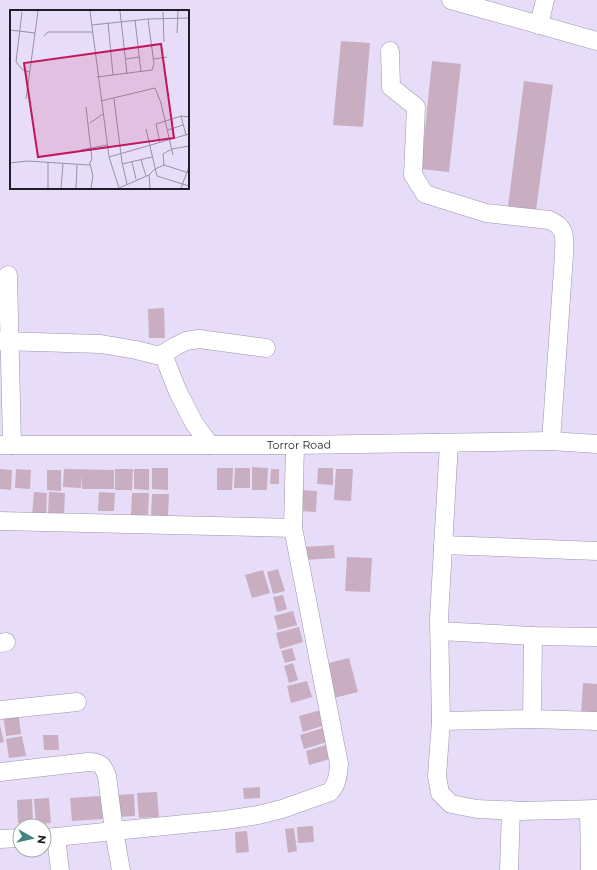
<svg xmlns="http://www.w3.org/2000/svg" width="597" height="870" font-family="Montserrat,sans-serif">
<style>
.building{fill:#c8aec0}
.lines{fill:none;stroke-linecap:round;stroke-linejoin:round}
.minor-casing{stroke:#9d93ac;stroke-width:19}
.minor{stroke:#fff;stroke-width:18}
.labels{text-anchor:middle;stroke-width:4;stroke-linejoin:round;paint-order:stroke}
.street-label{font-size:11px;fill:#211d26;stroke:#fff}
.inset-road{fill:none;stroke:#9890a4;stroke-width:1}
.view{fill:#c2185b;fill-opacity:0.15;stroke:#c2185b;stroke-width:2}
.inset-edge{fill:none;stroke:#211d26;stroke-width:2}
</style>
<rect width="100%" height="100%" fill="#e8ddf8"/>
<g class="building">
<path d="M341 41 370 43 363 127 333 125Z"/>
<path d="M432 61 461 64 449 172 421 169Z"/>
<path d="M524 81 553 85 536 210 508 206Z"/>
<path d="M164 308 165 338H149L148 309Z"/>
<path d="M252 467 268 468 267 490H252Z"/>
<path d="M152 468H168V490L152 489Z"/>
<path d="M217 468H233L232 490H217Z"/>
<path d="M235 468H250V488H234Z"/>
<path d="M318 468H333V485L317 484Z"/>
<path d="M0 469 12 470 11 490 0 489Z"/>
<path d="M16 469 31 470 30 489 15 488Z"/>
<path d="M64 469 114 470V489H82V475L81 488 63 487Z"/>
<path d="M115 469H133L132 490H115Z"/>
<path d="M134 469H149V490L134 489Z"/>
<path d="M271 469H279V484H270Z"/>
<path d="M336 469H353L351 501 334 500Z"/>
<path d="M47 470H61V491L47 490Z"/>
<path d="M301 490 317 491 316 512 300 511Z"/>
<path d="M34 492 47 493 46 516 32 515Z"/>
<path d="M49 492 65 493 64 514H48Z"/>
<path d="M99 492 115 493 114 511H98Z"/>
<path d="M132 493H149L148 516 131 515Z"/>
<path d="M152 494H169L168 517H151Z"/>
<path d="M334 545 335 558 305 560 304 547Z"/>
<path d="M347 557 372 558 370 592 345 591Z"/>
<path d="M278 569 285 591 273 594 267 572Z"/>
<path d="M263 570 270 593 252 598 245 575Z"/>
<path d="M283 595 287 609 277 612 273 597Z"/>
<path d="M293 611 297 625 278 630 274 616Z"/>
<path d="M299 627 303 642 280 649 276 633Z"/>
<path d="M292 648 296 660 285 663 281 651Z"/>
<path d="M349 658 358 692 334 698 325 664Z"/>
<path d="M293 663 298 680 289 683 284 666Z"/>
<path d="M307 681 312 697 291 703 287 686Z"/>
<path d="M583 683 597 684V715L581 714Z"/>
<path d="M321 710 325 725 303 732 299 716Z"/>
<path d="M18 711 21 734 6 736 3 714Z"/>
<path d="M0 725 4 742 0 743Z"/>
<path d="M323 728 327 742 304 749 300 735Z"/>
<path d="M43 735H58L59 750H44Z"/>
<path d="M22 736 26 756 9 758 6 739Z"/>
<path d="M326 745 330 759 309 765 306 751Z"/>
<path d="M260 787V798L244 799 243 788Z"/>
<path d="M157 792 159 817 139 818 137 793Z"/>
<path d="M134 794 135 816 118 817 117 795Z"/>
<path d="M101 796 103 819 72 821 70 798Z"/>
<path d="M49 798 51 823 36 824 34 799Z"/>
<path d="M32 799 33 823H18L17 800Z"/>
<path d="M313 826 314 842 298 843 297 827Z"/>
<path d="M294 828 297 851 288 853 285 829Z"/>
<path d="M247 831 249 852 236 853 235 832Z"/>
</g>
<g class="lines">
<g class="minor-casing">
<g id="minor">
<path d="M451 0 597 41"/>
<path d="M539 25 545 0"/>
<path d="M390 51 391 87 416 107 413 175 425 194 486 213 549 220C568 228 564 238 564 255L551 441"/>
<path d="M8 275 12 445"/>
<path d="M0 341 101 344 136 350 156 355 163 354 176 346 186 341 199 339 266 348"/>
<path d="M163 354 178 392 194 423 210 445"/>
<path d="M449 443 439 618 441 721 437 776 440 793 451 804 477 809 521 811 597 809"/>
<path id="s1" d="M0 445H295L551 441 597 444"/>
<path d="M0 521 293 528"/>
<path d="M443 545 597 551"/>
<path d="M439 631 533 636 597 637"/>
<path d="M0 643 6 642"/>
<path d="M0 710 77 702"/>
<path d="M532 719 533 636"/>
<path d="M441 721 532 719 597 721"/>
<path d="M0 772 88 762C100 762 103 765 107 776L114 831 121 870"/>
<path d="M589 810 590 870"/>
<path d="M56 837 60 870"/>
<path d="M44 838 56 837 114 831 225 820 258 815 282 809 330 792C338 783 338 774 339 764L293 528 295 445"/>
<path d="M0 839 20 838"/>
<path d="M509 870 511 810"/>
</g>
</g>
<use href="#minor" class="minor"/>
</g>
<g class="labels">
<g class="street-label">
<text dy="4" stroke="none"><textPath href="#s1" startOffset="299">Torror Road</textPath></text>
</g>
</g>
<g transform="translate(10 10)">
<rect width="179" height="179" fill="#e8ddf8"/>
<path class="inset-road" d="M80 1 99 147 109 178M110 1 117 64M12 2 6 52 13 60 20 62M153 2 154 32M125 10 131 62M98 13 103 65M82 15 138 9 179 8M0 20 25 23M167 23 168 1M34 26 38 22H83M116 49 129 47M144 49 157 47M87 67 142 60 144 54 138 9M16 89 28 1M104 89 112 152 117 174M91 91 145 78 151 93 163 145M171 106 176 125M80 113 93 104M136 119 147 166 179 176M158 120 173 115M150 133 146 114 171 106 179 107M71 140 97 135M99 147 179 124M131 150 136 166M122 152 126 169M0 153 17 151 79 155 82 149 76 97M80 154 83 166 81 178M112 154 142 147M154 155 153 144 162 139 179 136M139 165 140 178M38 178V153M51 178 53 154M66 178 67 155M109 178 139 165 145 159 154 155 179 163M171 178 179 157"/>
<path class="view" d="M151 34 164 128 28 147 14 53Z"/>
<rect width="179" height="179" class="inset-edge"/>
</g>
<g transform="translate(32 838) rotate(98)"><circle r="19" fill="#ffffff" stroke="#a6a5a8"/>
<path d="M0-3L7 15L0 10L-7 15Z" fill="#40867c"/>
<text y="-6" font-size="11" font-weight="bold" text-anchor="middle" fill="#211d26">N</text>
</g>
</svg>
